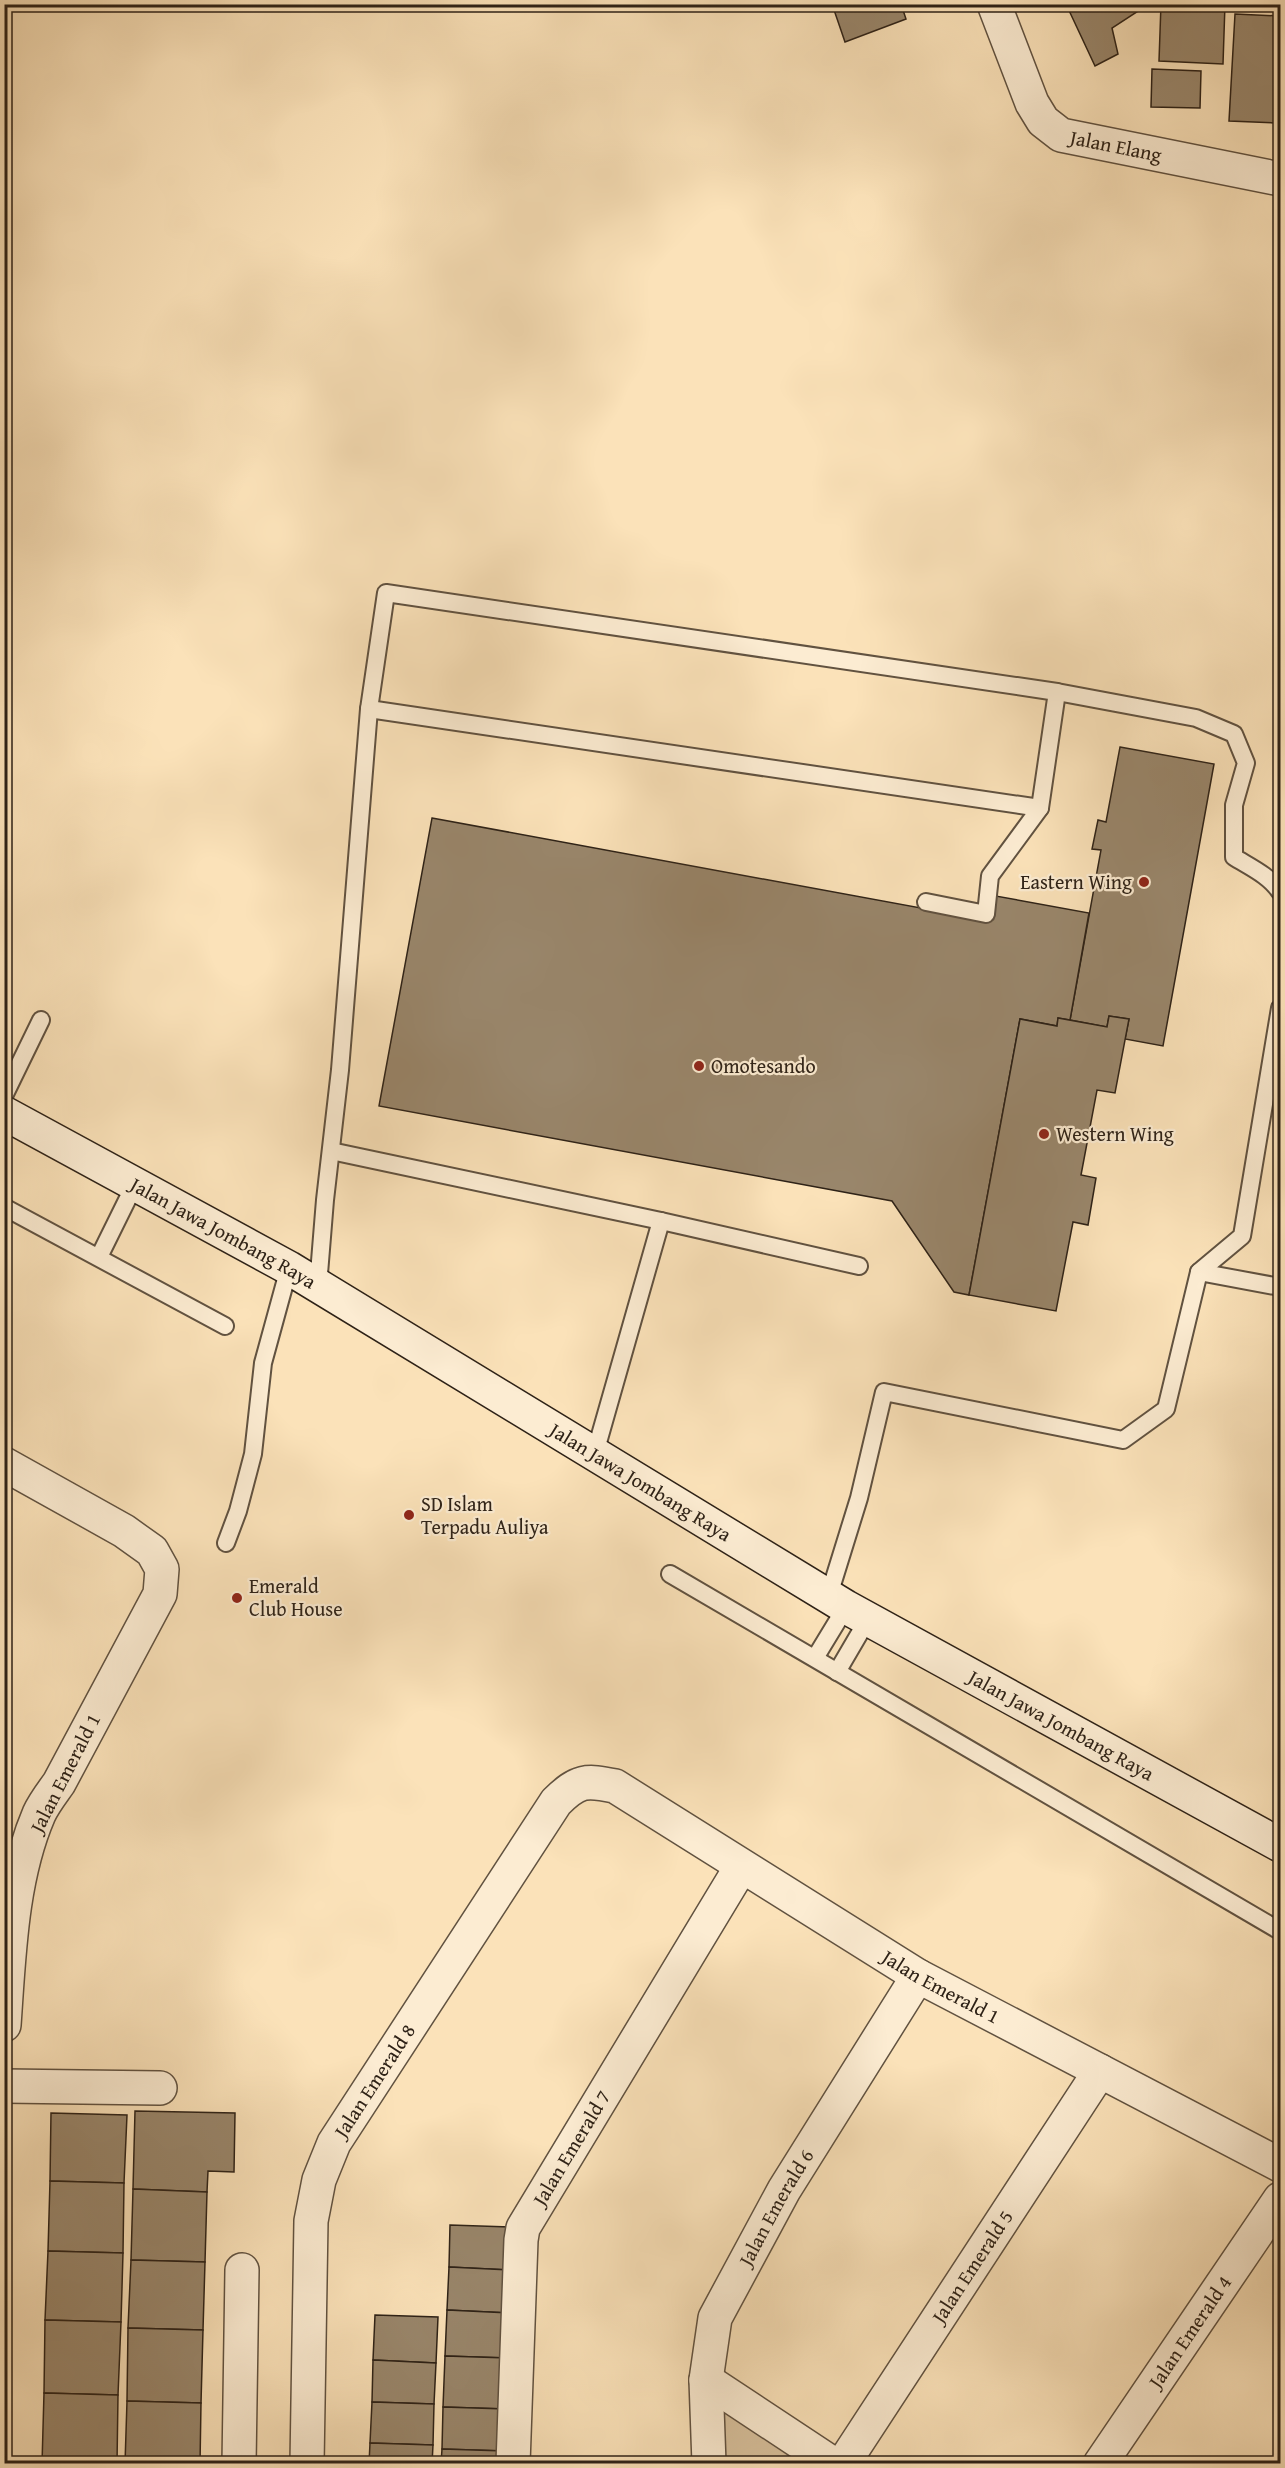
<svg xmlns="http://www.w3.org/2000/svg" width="1285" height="2468" font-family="'Gentium Book Plus',serif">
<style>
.green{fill:#d8c19d;stroke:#83725a;stroke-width:1.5}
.building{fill:#99866b;stroke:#2e2217;stroke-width:1.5}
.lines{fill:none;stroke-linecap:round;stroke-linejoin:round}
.service-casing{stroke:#615240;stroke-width:20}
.minor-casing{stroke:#615240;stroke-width:36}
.secondary-casing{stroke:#2e2217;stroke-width:36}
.service{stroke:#fcecd2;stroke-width:16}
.minor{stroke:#fcecd2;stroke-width:33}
.secondary{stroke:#fcecd2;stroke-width:33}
.poi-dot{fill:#8f2418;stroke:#fcecd2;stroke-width:2}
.labels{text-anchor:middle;stroke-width:4.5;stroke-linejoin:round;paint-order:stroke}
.street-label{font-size:20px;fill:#2e2217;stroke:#fcecd2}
.poi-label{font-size:20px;fill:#2e2217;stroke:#fcecd2;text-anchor:start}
</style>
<rect width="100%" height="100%" fill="#fbe2b9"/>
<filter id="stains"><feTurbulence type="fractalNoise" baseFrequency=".00333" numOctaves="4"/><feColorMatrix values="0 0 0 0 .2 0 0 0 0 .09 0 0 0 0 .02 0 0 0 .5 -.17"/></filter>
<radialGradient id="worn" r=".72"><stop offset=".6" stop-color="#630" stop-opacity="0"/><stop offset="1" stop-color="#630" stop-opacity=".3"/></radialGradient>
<path class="green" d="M706 2380 833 2463H709Z"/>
<g class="building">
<path d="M832 4H901L906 19 845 42Z"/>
<path d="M1066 4H1149L1112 28 1118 54 1095 66Z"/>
<path d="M1161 4H1225L1223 64 1159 61Z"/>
<path d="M1235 14 1280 16 1276 123 1229 121Z"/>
<path d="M1152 69 1201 71 1200 108 1151 107Z"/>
<path d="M1120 747 1214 764 1163 1046 1125 1039 1129 1019 1109 1016 1107 1027 1070 1020 1101 850 1092 849 1098 820 1106 822Z"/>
<path d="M432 818 991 921 996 896 1089 913 1070 1020 1058 1018 1057 1026 1020 1019 969 1295 954 1292 892 1201 379 1106Z"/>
<path d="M1109 1016 1129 1019 1115 1093 1097 1090 1081 1175 1096 1178 1088 1225 1073 1222 1056 1311 969 1295 1020 1019 1057 1026 1058 1018 1107 1027Z"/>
<path d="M135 2111 235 2113 234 2172 208 2171 207 2192 133 2189Z"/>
<path d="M51 2113 127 2115 124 2183 50 2181Z"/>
<path d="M50 2181 124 2183 123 2253 48 2251Z"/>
<path d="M133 2189 207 2192 205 2262 131 2260Z"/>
<path d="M450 2225 513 2227 512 2270 449 2267Z"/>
<path d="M48 2251 123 2253 121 2322 45 2320Z"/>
<path d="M131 2260 205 2262 203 2330 128 2328Z"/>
<path d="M449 2267 512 2270 510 2313 447 2310Z"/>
<path d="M447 2310 510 2313 508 2358 445 2356Z"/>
<path d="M375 2315 438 2317 436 2363 373 2360Z"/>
<path d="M45 2320 121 2322 118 2395 44 2393Z"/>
<path d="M128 2328 203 2330 201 2403 127 2401Z"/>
<path d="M445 2356 508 2358 506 2409 443 2407Z"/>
<path d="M373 2360 436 2363 434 2404 372 2402Z"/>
<path d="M44 2393 118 2395 117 2464H42Z"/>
<path d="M127 2401 201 2403 200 2464H125Z"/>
<path d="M372 2402 434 2404 433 2445 370 2443Z"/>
<path d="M443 2407 506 2409 505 2451 442 2449Z"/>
<path d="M370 2443 433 2445 432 2464H369Z"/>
<path d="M442 2449 505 2451 504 2464H441Z"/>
</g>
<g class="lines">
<g class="service-casing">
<g id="service">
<path d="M369 709 1040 808"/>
<path d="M926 902 986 914 990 876 1040 808 1057 692"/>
<path d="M4 1096 41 1020"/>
<path d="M331 1151 661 1221 859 1266"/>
<path d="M4 1207 225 1326"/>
<path d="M99 1257 135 1184"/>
<path d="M1199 1272 1280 1287"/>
<path d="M318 1286 325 1200 340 1070 369 709 386 593 1057 692 1196 718 1234 734 1246 763 1234 805V857C1250 867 1270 876 1280 892"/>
<path d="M595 1453 661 1221"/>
<path d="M226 1543 238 1511 253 1454 263 1363 289 1268"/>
<path d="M670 1574 1280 1931"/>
<path d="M829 1595 859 1498 884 1392 1123 1440 1166 1409 1199 1272 1242 1236 1280 1008"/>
<path d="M815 1658 846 1607"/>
<path d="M837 1672 868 1619"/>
</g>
</g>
<g class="minor-casing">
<g id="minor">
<path id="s1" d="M994 4 1032 103 1043 121 1061 135 1280 179"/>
<path d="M4 1464 124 1531 152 1551 162 1569 160 1594 59 1783C52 1793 44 1803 39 1814 11 1879 9 1955 4 2025"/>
<path d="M4 2086 160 2088"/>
<path d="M706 2380 833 2464"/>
<path d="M239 2464 242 2270"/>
<path id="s2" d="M307 2464 311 2221 319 2180 334 2143 556 1802C578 1780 586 1780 615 1786L918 1976 1280 2165"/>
<path id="s3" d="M513 2464 521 2240 523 2228 741 1867"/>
<path id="s4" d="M709 2464 706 2380 715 2318 784 2190 918 1976"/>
<path id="s5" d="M843 2464 1100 2071"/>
<path id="s6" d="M1100 2464 1280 2199"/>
</g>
</g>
<g class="secondary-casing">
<g id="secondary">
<path id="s7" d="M4 1113 289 1268 846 1607 1280 1845"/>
</g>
</g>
<use href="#service" class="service"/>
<use href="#minor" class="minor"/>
<use href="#secondary" class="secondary"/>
</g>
<g class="poi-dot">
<circle cx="1144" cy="882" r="6"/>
<circle cx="699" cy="1066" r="6"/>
<circle cx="1044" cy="1134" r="6"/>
<circle cx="409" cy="1515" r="6"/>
<circle cx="237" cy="1598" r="6"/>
</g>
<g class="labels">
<g class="street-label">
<text dy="7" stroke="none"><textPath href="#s1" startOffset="206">Jalan Elang</textPath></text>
<text dy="7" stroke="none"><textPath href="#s7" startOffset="250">Jalan Jawa Jombang Raya</textPath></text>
<text dy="7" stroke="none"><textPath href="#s7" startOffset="736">Jalan Jawa Jombang Raya</textPath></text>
<text dy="7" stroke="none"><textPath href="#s7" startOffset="1222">Jalan Jawa Jombang Raya</textPath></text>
<text transform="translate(65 1773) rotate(-63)" y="7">Jalan Emerald 1</text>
<text dy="7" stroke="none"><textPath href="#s2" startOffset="1180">Jalan Emerald 1</textPath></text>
<text dy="7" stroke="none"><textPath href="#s2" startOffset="399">Jalan Emerald 8</textPath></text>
<text dy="7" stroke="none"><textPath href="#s3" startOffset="330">Jalan Emerald 7</textPath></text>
<text dy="7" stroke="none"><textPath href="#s4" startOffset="273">Jalan Emerald 6</textPath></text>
<text dy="7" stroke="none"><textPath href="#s5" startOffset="236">Jalan Emerald 5</textPath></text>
<text dy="7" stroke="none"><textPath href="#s6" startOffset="160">Jalan Emerald 4</textPath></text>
</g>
<g class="poi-label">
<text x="1132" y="889" text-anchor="end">Eastern Wing</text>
<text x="711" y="1073">Omotesando</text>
<text x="1056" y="1141">Western Wing</text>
<text x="421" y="1511">SD Islam<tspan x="421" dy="23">Terpadu Auliya</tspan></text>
<text x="249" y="1593">Emerald<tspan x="249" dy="23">Club House</tspan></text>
</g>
</g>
<rect width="1285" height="2468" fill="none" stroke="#fbe2b9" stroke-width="24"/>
<rect x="6" y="6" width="1273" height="2456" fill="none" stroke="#2e2217" stroke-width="3"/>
<rect x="12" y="12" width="1261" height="2444" fill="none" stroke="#2e2217" stroke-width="1.5"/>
<rect width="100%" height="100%" filter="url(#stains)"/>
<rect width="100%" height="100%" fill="url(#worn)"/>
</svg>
